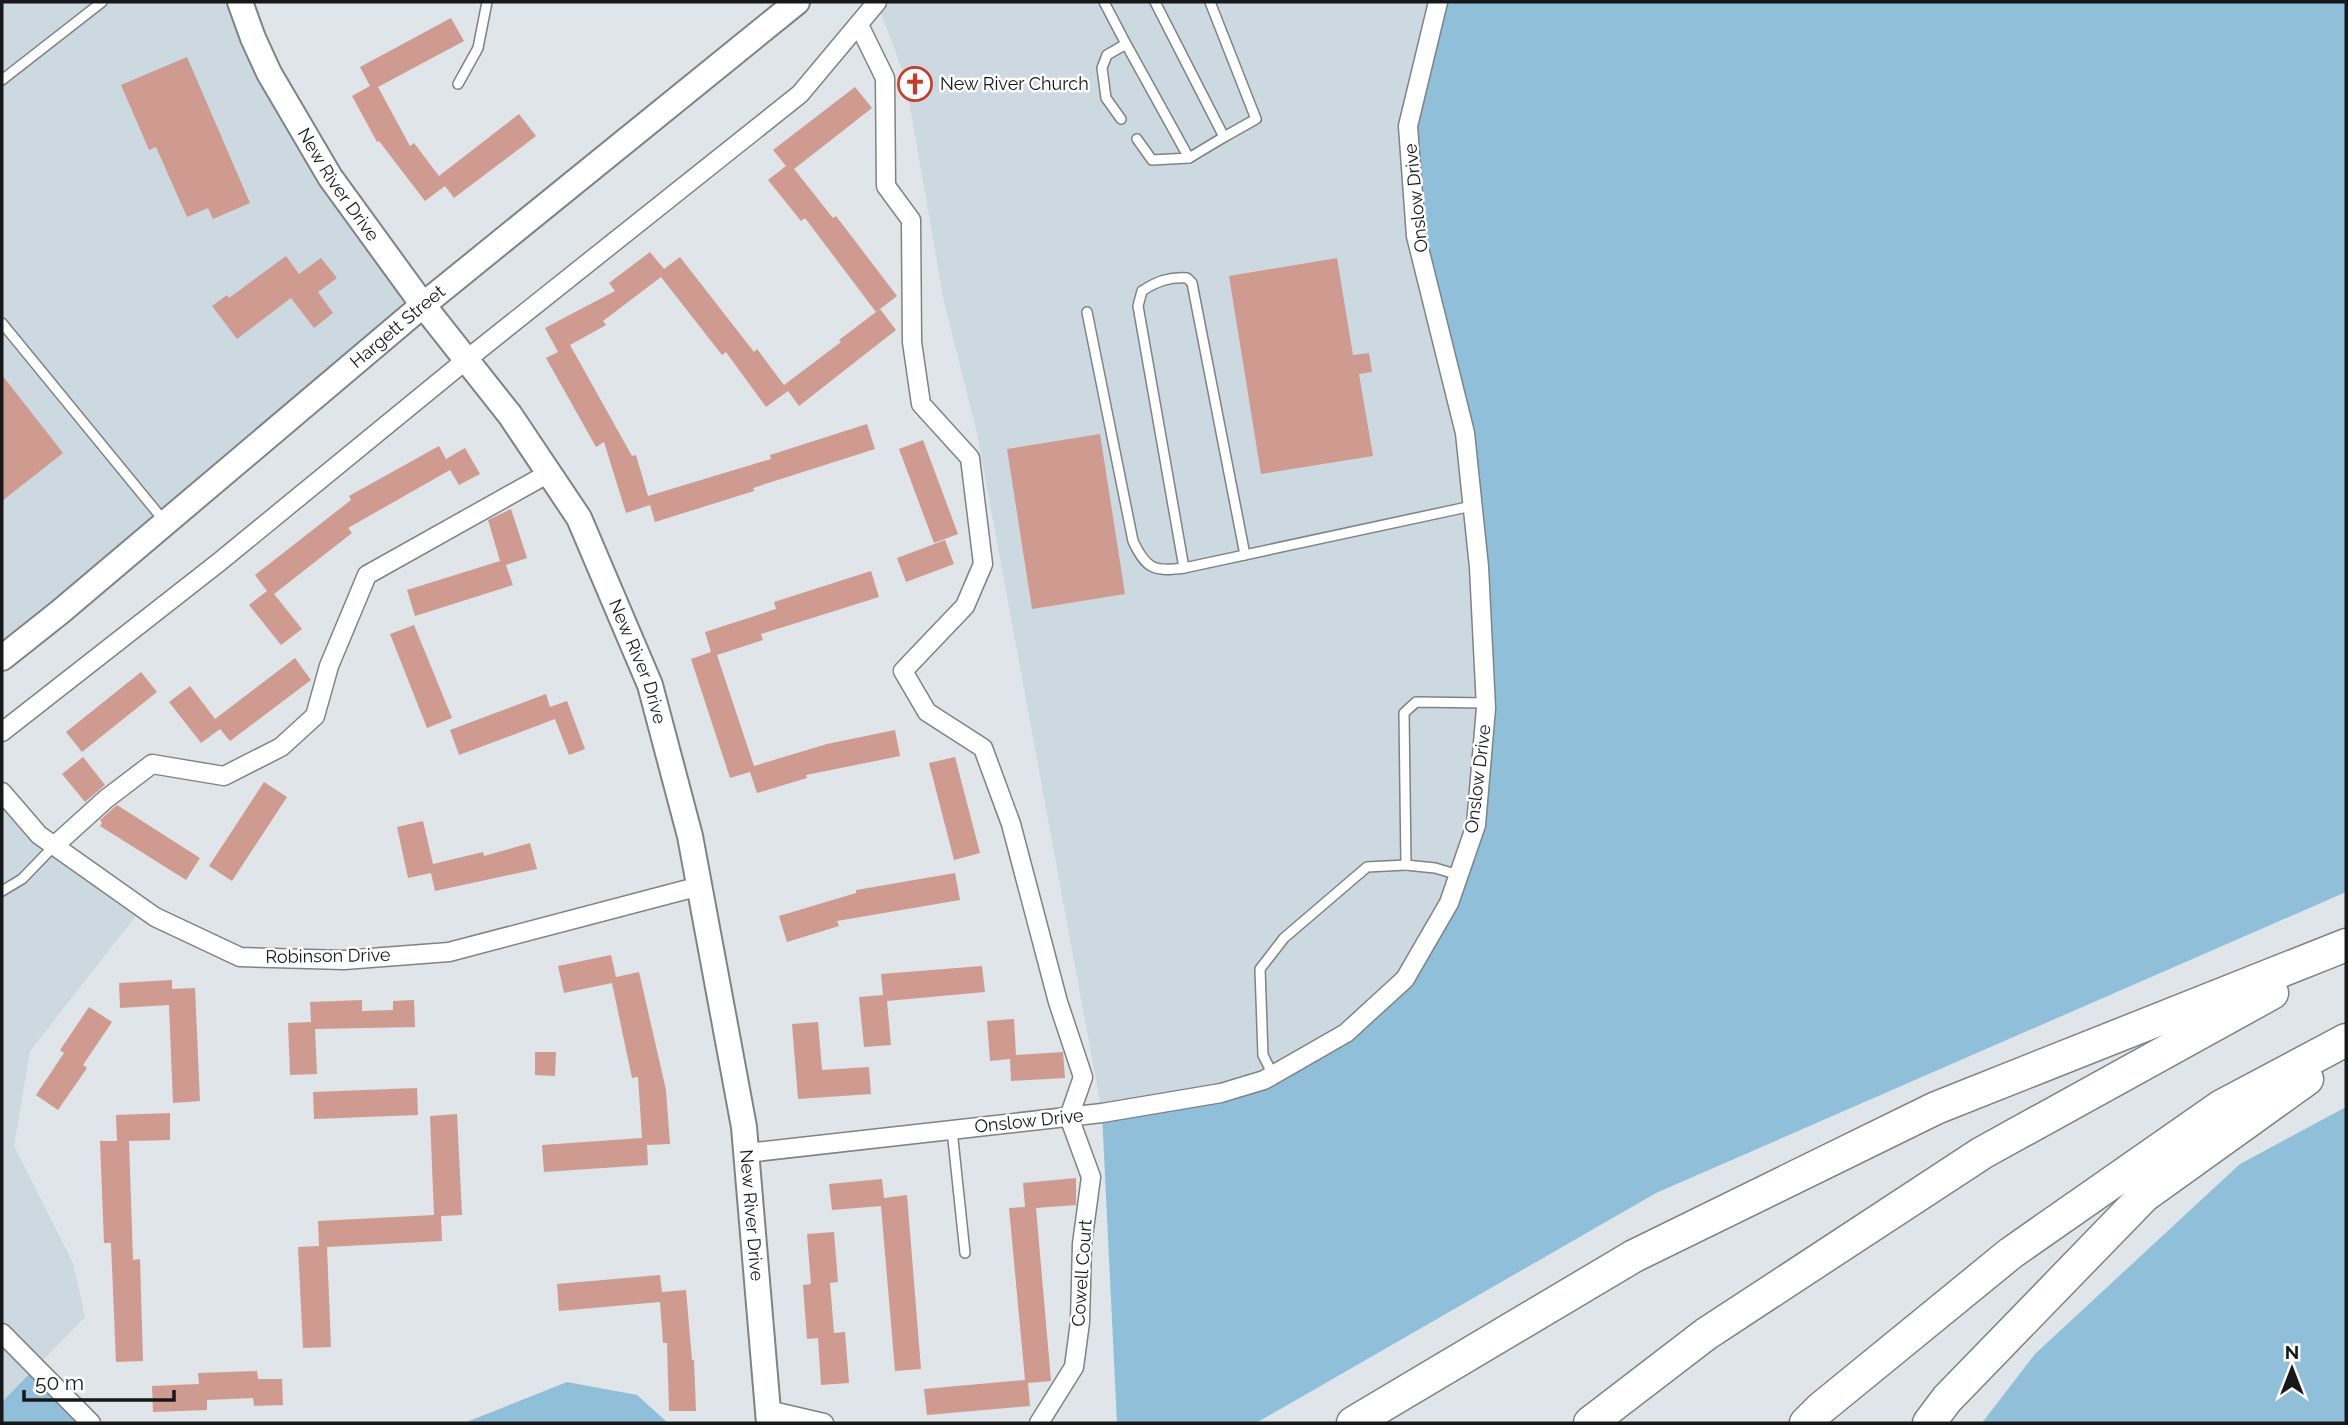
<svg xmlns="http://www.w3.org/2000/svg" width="2348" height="1425" font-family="Raleway,sans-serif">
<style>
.built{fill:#ccd9e1}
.green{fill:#90bfda}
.building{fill:#cf9b91}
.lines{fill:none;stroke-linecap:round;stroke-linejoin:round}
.lane-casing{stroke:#7e8386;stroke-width:12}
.street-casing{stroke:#7e8386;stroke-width:21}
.secondary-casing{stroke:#7e8386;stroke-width:28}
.highway-casing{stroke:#7e8386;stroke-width:35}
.lane{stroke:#fff;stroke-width:9}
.street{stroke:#fff;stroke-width:18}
.secondary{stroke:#fff;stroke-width:24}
.highway{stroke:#fff;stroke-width:32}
.labels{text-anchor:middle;stroke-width:5;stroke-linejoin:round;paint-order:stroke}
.poi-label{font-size:18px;fill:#161819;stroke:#fff;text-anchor:start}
.street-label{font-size:18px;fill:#161819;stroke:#fff}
</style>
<rect width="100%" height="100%" fill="#dfe5e8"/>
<g class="built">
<path d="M2 2H240L253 38 423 305 2 656Z"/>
<path d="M877 2H1438L1465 433 1486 703 1476 825 1405 979 1346 1033 1264 1080 1102 1113 977 433 944 302 905 78Z"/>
<path d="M2 792 39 835 142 908 30 1051 14 1146 73 1263 85 1317 2 1402Z"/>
</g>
<g class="green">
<path d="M1438 2H2346V892L1656 1193 1256 1423H1117L1102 1113 1221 1093 1293 1064 1405 979 1476 825 1486 708 1465 433 1416 236 1408 126Z"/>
<path d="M2346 1107V1423H1982L2035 1354 2240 1164Z"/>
<path d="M40 1363 91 1423H2V1402Z"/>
<path d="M567 1382 637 1395 668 1423H464Z"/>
</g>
<g class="building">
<path d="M451 18 464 41 378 87 410 146 414 143 439 176 519 114 536 136 454 198 445 186 425 201 379 141 377 142 352 96 370 86 360 67Z"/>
<path d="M187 57 250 203 213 219 208 208 187 217 156 147 149 150 121 85Z"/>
<path d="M855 87 872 108 794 169 833 218 836 216 897 296 876 312 805 218 801 221 768 180 786 166 773 150Z"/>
<path d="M650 252 664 269 680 257 754 352 757 349 784 385 841 342 839 340 880 309 896 330 799 406 788 391 766 407 726 352 722 355 661 277 603 321 606 325 570 345 632 456 636 455 648 496 771 459 770 455 867 424 875 449 753 488 754 491 655 522 650 505 626 513 604 442 596 447 546 358 558 352 545 328 615 291 609 283Z"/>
<path d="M286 256 299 274 321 258 337 278 318 292 333 313 314 328 291 298 237 339 212 306 227 295 229 298Z"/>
<path d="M1337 258 1353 355 1369 353 1372 372 1359 374 1373 456 1261 474 1229 276Z"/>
<path d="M2 375 63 453 2 501Z"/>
<path d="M1100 434 1125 594 1032 609 1007 449Z"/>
<path d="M923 440 958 534 934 543 899 449Z"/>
<path d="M439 446 446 459 465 448 480 474 459 485 450 470 348 528 352 533 274 594 302 629 281 645 249 605 267 591 255 575 351 500 349 496Z"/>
<path d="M511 509 527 558 506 565 513 585 415 616 407 590 500 561 488 520Z"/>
<path d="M945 540 954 564 906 582 897 558Z"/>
<path d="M871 571 879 597 761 634 763 640 717 655 754 766 827 744 895 730 900 756 806 775 807 778 757 793 750 772 730 778 691 659 711 652 705 632 776 609 774 602Z"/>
<path d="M414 625 452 718 427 728 390 634Z"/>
<path d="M295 658 311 680 230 741 220 729 201 743 169 702 190 686 215 719Z"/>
<path d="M141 672 157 692 82 752 66 732Z"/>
<path d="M546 694 550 707 567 701 585 749 569 755 555 719 459 755 450 730Z"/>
<path d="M83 757 105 785 85 802 62 774Z"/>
<path d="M955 757 980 853 954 860 929 763Z"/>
<path d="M264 782 287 797 232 881 209 866Z"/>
<path d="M117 805 200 858 186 880 100 826 102 823 100 820Z"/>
<path d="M423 821 433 864 483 852 484 856 530 843 537 869 435 891 431 873 408 878 397 827Z"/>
<path d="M955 873 960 900 837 921 839 926 787 942 779 916 856 893V890Z"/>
<path d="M611 955 616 977 639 972 666 1090 670 1144 647 1145 648 1165 544 1172 542 1145 642 1138 638 1077 632 1078 612 983 564 993 558 966Z"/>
<path d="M982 966 985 992 887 1001 891 1045 864 1047 859 997 883 995 881 974Z"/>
<path d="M172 980V989L195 988 200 1101 173 1103 169 1005 120 1008 119 983Z"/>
<path d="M362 1000V1011L393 1010V1001L414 1000 415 1027 315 1029 317 1074 290 1075 288 1023 311 1022 310 1002Z"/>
<path d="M89 1007 112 1022 83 1065 87 1068 58 1110 36 1095 64 1053 60 1050Z"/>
<path d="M1014 1019 1016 1055 1063 1052 1065 1078 1011 1081 1010 1059 990 1061 987 1021Z"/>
<path d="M818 1022 822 1070 869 1067 871 1094 798 1099 792 1024Z"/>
<path d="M535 1052H556L555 1076 535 1075Z"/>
<path d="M417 1088 418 1115 314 1119 313 1092Z"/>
<path d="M170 1113V1140L129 1141 133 1260 140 1259 143 1361 116 1362 111 1243H104L100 1141H117L116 1115Z"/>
<path d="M457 1114 462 1215 441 1216 442 1241 327 1247 331 1347 303 1348 298 1247 319 1246 318 1221 434 1215 430 1116Z"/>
<path d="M1076 1178V1205L1036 1208 1051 1381 1028 1383 1030 1406 927 1415 924 1389 1025 1380 1009 1208 1025 1207 1023 1183Z"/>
<path d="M882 1179 884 1198 907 1195 921 1369 895 1371 881 1206 832 1210 829 1184Z"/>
<path d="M834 1232 838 1282 830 1283 834 1333 845 1332 849 1383 821 1385 818 1338 807 1339 803 1285 811 1284 807 1234Z"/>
<path d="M660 1275 662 1292 686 1290 692 1360H694L696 1411H669L667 1343H663L660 1302 559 1311 557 1284Z"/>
<path d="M257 1371 258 1379H282L283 1405 254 1406 253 1398 207 1400V1410L153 1412 152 1386 199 1384 198 1373Z"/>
</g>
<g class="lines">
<g class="lane-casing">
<g id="lane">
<path d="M1104 2 1126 44 1107 55 1102 68 1106 98 1121 119"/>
<path d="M1155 2 1224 137 1189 158"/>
<path d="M1210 2 1256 119 1224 137"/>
<path d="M1126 44 1189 158 1152 160 1137 139"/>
<path d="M2 80 102 2"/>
<path d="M458 84 478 48 487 2"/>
<path d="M1087 312 1133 541C1146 569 1154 572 1184 568L1472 506"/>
<path d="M2 323 165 522"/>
<path d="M1184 568 1138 306 1142 291C1157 281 1169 277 1187 278L1192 283 1245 555"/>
<path d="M1459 875 1435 868 1406 865 1404 713 1416 702 1486 703"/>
<path d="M2 891 22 879 54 846"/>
<path d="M1273 1075 1263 1055 1260 969 1284 938 1367 867 1406 865"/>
<path d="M952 1130 965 1253"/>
</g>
</g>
<g class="street-casing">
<g id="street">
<path d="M859 25 885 78 886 186 911 220 912 342 921 404 970 458 983 564 965 606 903 671 927 712 983 748 1011 824 1058 1002 1083 1077 1069 1117 1091 1177 1082 1244 1080 1322 1074 1367 1039 1423"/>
<path d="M2 732 218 563 466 360 800 94 877 2"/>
<path d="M2 792 39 835 155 917 240 957 344 960 449 952 700 886"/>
<path d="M54 846 106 799 152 764 224 776 281 747 315 716 329 666 367 575 549 473"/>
<path d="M747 1153 1102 1113 1221 1093 1264 1080 1346 1033 1405 979 1449 903 1476 825 1486 708 1479 567 1465 433 1416 236 1408 126 1438 2"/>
<path d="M2 1333 91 1423"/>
<path d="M768 1410 824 1423"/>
</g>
</g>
<g class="secondary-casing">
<g id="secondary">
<path id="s1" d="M240 2 253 38 269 73 330 177 423 305 510 415 579 518 650 685 690 836 744 1127 769 1423"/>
<path id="s2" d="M2 658 60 612 423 305 797 2"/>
</g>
</g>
<g class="highway-casing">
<g id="highway">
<path d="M1353 1423 1634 1256 1936 1108 2346 945"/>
<path d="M1590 1423 1706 1334 1982 1153 2272 993"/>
<path d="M1806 1423 1820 1409 2011 1253 2220 1107 2346 1040"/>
<path d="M1929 1423 1947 1399 2144 1196 2307 1079"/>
</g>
</g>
<use href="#lane" class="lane"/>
<use href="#street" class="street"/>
<use href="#secondary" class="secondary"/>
<use href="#highway" class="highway"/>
</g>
<defs>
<g id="church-ring" transform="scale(1.75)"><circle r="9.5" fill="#fff" stroke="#c73b28" stroke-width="1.5"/><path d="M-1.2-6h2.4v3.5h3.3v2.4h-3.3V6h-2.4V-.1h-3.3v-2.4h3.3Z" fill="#c73b28"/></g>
</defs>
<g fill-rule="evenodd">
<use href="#church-ring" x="915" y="84"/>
</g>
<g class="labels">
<g class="poi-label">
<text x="940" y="90">New River Church</text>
</g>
<g class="street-label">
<text dy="6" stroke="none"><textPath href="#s1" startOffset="208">New River Drive</textPath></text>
<text transform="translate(1416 198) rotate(-96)" y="6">Onslow Drive</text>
<text dy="6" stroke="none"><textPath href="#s2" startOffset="516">Hargett Street</textPath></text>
<text dy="6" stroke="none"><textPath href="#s1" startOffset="775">New River Drive</textPath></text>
<text transform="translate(1478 779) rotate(-83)" y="6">Onslow Drive</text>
<text transform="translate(328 956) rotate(-1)" y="6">Robinson Drive</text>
<text transform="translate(1029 1121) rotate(-6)" y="6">Onslow Drive</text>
<text dy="6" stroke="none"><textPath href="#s1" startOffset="1342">New River Drive</textPath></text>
<text transform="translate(1082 1273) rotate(-86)" y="6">Cowell Court</text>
</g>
</g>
<rect width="2348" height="1425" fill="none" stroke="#161819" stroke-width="7"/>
<g transform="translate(2292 1369)" stroke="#ffffff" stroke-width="5" paint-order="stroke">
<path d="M0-5L12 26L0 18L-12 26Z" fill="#161819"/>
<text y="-10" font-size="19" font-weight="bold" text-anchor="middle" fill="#161819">N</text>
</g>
<path d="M24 1390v10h150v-10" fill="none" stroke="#161819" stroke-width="3.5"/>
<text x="35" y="1390" font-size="21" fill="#161819" stroke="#ffffff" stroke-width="5" paint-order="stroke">50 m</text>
</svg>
